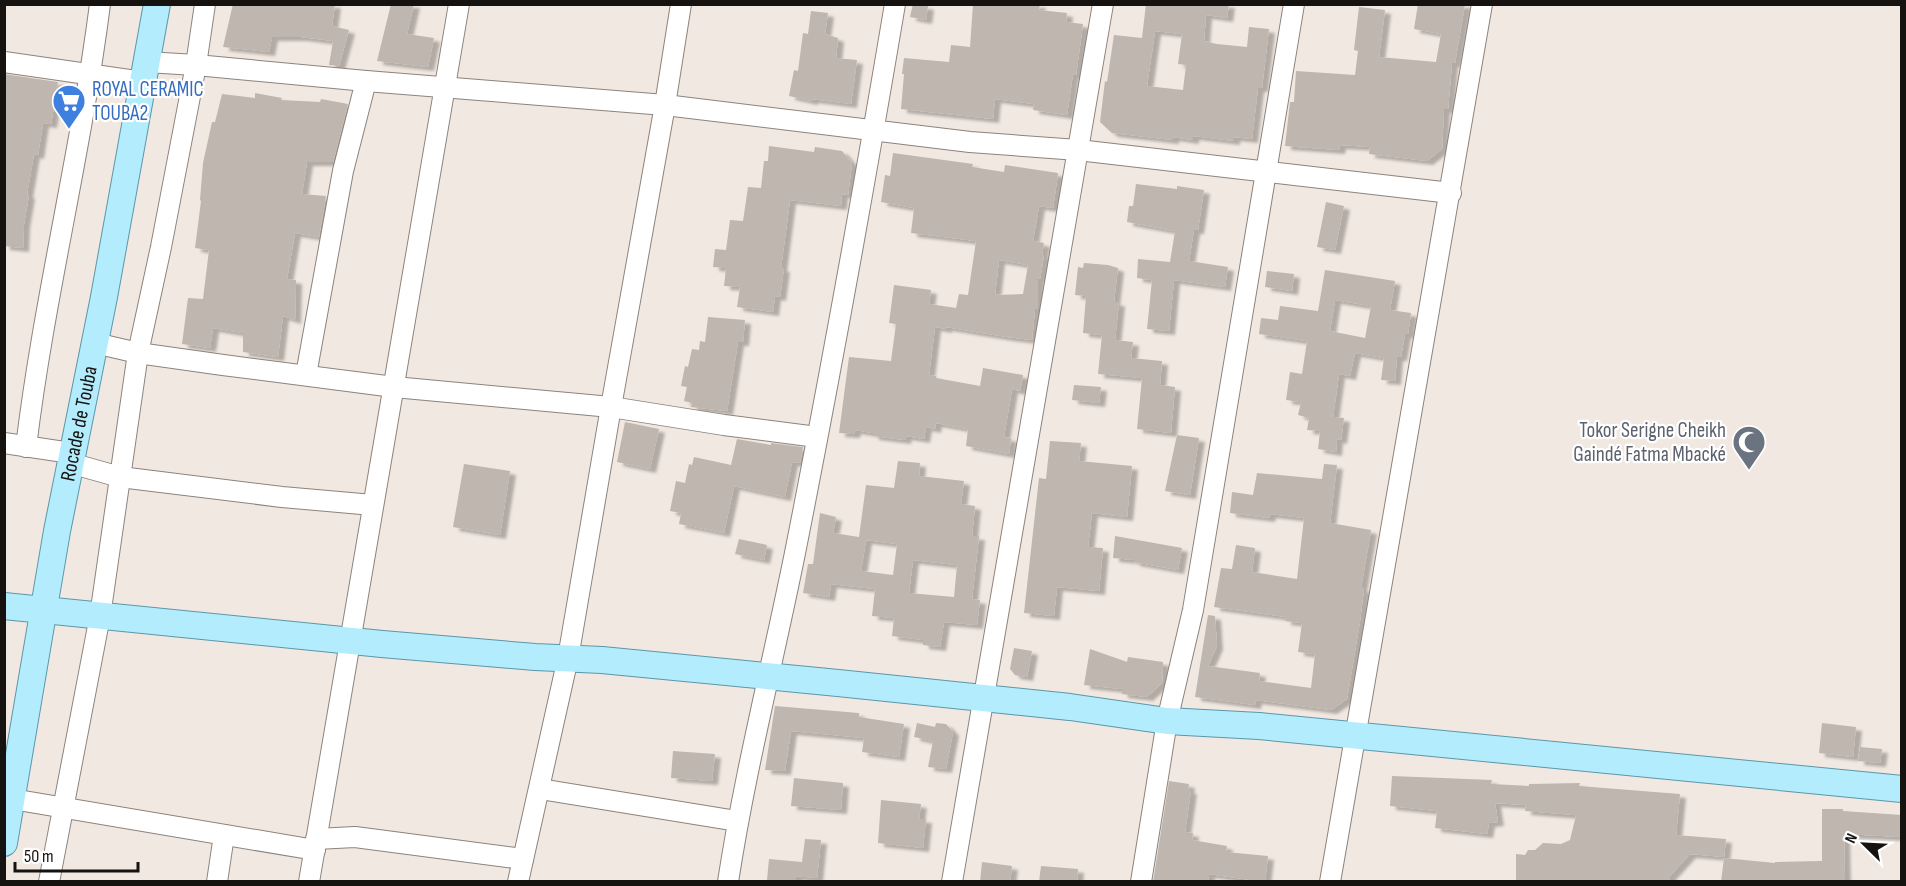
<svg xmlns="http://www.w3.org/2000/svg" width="1906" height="886" font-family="'Sofia Sans Condensed',sans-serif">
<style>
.building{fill:#bfb6af;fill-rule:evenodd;filter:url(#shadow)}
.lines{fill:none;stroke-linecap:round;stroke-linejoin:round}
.minor-casing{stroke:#8c837d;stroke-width:22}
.major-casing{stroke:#5b97a9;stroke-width:28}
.minor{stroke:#fff;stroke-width:20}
.major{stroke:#b3ecfd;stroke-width:26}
.labels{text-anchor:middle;stroke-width:4.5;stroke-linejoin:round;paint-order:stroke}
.shop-label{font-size:21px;fill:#366cbe;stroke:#fff;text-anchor:start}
.street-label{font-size:21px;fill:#151210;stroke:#fff}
.worship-label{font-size:21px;fill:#5b616d;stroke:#fff;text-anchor:end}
</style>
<defs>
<filter id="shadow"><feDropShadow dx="6" dy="4" stdDeviation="1.5" flood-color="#0004"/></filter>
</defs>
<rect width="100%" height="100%" fill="#f1e8e1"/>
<g class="building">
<path d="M233 4H335L332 26 349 30 339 66 329 65 333 41 301 37H272L269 52 223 47Z"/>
<path d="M391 4H414L407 34 434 38 428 67 377 61Z"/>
<path d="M913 4 928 6 926 20 910 17Z"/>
<path d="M973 4H1040L1039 10 1067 13 1066 22 1083 24 1076 75 1073 74 1067 115 1033 110 1034 104 995 99 993 119 901 109 904 74H902L904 58 949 62 951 45 970 47Z"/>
<path d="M1146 4H1229L1227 18 1206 15 1204 41 1217 44 1247 47 1249 27 1269 29 1262 88H1258L1252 139 1234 137V141L1193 136V140L1173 137V140L1112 133 1100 122 1105 81 1107 82 1114 35 1142 38ZM1155 31 1182 34 1178 64 1186 65 1183 90 1147 86Z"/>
<path d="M1418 4H1465L1455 63H1452L1448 109H1444L1442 149 1427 161 1369 154 1370 147 1340 145 1339 150 1285 146 1290 102H1294L1296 71 1355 75 1358 51 1354 50 1359 7 1385 10 1379 57 1436 62 1441 34 1414 29Z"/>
<path d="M811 11 828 13 825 34 838 38 836 58 857 60 851 104 812 99V101L789 96 794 70 798 71 803 33 808 34Z"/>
<path d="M4 74 58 82 51 124 43 123 38 155 34 154 27 194 29 195 24 224 23 248 4 246Z"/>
<path d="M255 93 282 98 281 100 320 102 321 99 348 104 333 162H307L302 194 326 196 319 237 295 233 287 279 296 280 295 320 283 316 278 357 243 352V333L213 328 210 348 182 344 188 298 203 299 209 250 195 248 201 201 200 200 203 163 212 122H215L222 94 255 98Z"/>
<path d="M769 146 814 152 815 147 842 151 852 163 848 195 842 194 841 206 790 200 781 268H784L780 297 775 296 773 312 737 307 740 287 724 286 726 268 713 267 715 249 726 250 730 220 743 221 748 187 761 188 764 161H768Z"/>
<path d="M893 153 973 164 972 167 1004 172 1005 165 1058 173 1053 208 1039 206 1033 241 1044 243 1042 255H1044L1040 279 1038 278V309H1035L1032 340 1007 337 946 327V329L935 327 929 375 936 376V378L980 386 983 368 1023 375 1020 391 1012 389 1004 437 1011 438 1009 454 966 446 968 429 936 423 935 429 926 427 924 439 906 436 905 440 873 436V433L855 430 854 434 839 433 849 357 891 361 896 324 889 323 894 285 931 290 929 304 956 308 959 294 968 295 976 241 911 233 914 208 881 202 885 175 890 176ZM999 260 1028 265 1023 294 995 295Z"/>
<path d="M1136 184 1177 189V186L1204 190 1198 230H1194L1189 261 1228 267 1225 287 1174 280 1169 331 1147 329 1152 280 1137 278 1138 259 1170 262 1175 231 1127 222 1129 206H1133Z"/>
<path d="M1326 202 1344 206 1335 250 1317 247Z"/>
<path d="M1084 263 1108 265 1118 268 1114 302H1119L1115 340 1133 342 1131 358 1162 361 1160 385 1175 387 1171 433 1137 429 1142 378 1098 374 1102 335 1083 333 1086 296 1075 295 1078 267 1083 268Z"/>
<path d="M1325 270 1395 281 1390 310 1411 313 1408 334H1405L1401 357H1397L1395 381 1381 380 1384 358 1355 353 1350 376 1339 374 1333 417 1344 418 1341 440 1337 439 1336 452 1318 449 1320 431 1307 430 1309 418 1298 415 1301 402 1286 400 1290 372 1302 374 1307 341 1259 334 1261 318 1278 320 1280 306 1318 311ZM1335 300 1371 306 1365 338 1330 331Z"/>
<path d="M1267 271 1294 274 1292 291 1265 287Z"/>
<path d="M708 317 745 320 743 342H738L727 411 691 407 692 403 684 401 687 387 681 386 685 366 688 367 692 349 699 350 700 341 705 342Z"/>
<path d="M1074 385 1101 387 1099 403 1072 400Z"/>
<path d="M625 422 659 429 650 469 617 462Z"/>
<path d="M1177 435 1199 438 1190 495 1165 491Z"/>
<path d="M737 439 771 445V443L803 447 800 463 792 462 785 497 734 486 724 533 679 524 681 513 670 511 676 481 685 483 689 464 692 465 694 457 731 465Z"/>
<path d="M1050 441 1081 443 1079 461 1132 466 1127 517 1092 513 1088 547 1103 548 1099 591 1057 587 1054 616 1024 613 1039 478 1046 479Z"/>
<path d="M898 461 920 463 919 476 964 481 961 504 975 506 972 536H979L972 599 980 600 977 625 944 622 940 647 923 645V640L892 636 894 618 872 616 875 589 831 584 829 597 803 593 808 564H813L820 513 836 517 833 533 859 537 866 485 894 488ZM866 540 897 544 893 575 861 571ZM913 560 957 565 954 597 909 593Z"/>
<path d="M464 464 510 471 500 535 453 527Z"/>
<path d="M1324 464 1337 465 1330 523 1371 530 1361 588 1364 589 1360 621 1347 699 1331 710 1256 700 1255 705 1195 697 1208 615 1215 616 1217 646 1208 666 1260 673 1259 681 1311 688 1315 654 1298 652 1302 623 1285 621 1286 617 1214 607 1221 568 1232 569 1236 545 1255 548 1252 572 1297 579 1304 518 1270 514 1269 518 1230 513 1232 492 1253 495 1257 473 1322 479Z"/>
<path d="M1115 536 1182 548 1178 570 1134 562V560L1113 558Z"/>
<path d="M739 539 767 545 764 560 735 554Z"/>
<path d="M1014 648 1032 651 1027 677 1015 675 1010 669Z"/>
<path d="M1090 649 1127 662 1128 657 1163 662 1162 683 1147 697 1122 694V689L1084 685Z"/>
<path d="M775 706 859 713V717L904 724 899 757 862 752 864 738 791 731 785 771 765 770Z"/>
<path d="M917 723 935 727 936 723 946 724 953 732 946 769 928 767 933 741 914 737Z"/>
<path d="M1822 723 1856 727 1853 757 1819 753Z"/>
<path d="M1860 747 1882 749 1880 763 1858 761Z"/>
<path d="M673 751 715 754 712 781 671 778Z"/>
<path d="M1392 776 1492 780 1491 784 1529 786V784L1580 783 1579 786 1680 794 1676 835 1726 839 1724 857 1690 854 1670 876 1669 882H1516V854L1525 855 1528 850H1535L1543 843 1561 844 1570 840 1576 815 1525 811 1526 805 1495 803 1498 822 1489 823 1487 834 1435 828 1437 811 1390 806Z"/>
<path d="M794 778 843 783 841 810 791 806Z"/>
<path d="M1169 781 1189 784 1188 790H1191L1185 832 1193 833 1192 840 1227 846 1226 852 1268 856 1265 882 1209 874 1208 882H1153Z"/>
<path d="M881 800 921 804 919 819H926L923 848 878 843Z"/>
<path d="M1822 809H1843V811L1902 815V837L1844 834 1845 882H1721L1724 858 1775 863V862L1822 861Z"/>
<path d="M805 839 821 840 817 878 796 876V882L767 880 769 859 802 862Z"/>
<path d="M982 862 1012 866 1010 882H980Z"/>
<path d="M1041 866 1078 869 1077 882H1039Z"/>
</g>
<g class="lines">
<g class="minor-casing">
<g id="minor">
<path d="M4 62 143 82"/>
<path d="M146 62 196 65 366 81 665 105 970 142 1078 150 1451 193"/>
<path d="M95 343 138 353 223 365 394 387 611 407 724 425 817 437"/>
<path d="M306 375 343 171 366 81"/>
<path d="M4 443 71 453"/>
<path d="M26 447C44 298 81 153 100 4"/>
<path d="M70 463 120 477 282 497 373 505"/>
<path d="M540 789 737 821"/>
<path d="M12 799 315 850"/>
<path d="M316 839 355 837 523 859"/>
<path d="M49 882 100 616 138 353 161 247 196 65 205 4"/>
<path d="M217 882 224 835"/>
<path d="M309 882 459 4"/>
<path d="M518 882 568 658 611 407 665 105 681 4"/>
<path d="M728 882C745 771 773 662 795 553 831 371 864 188 895 4"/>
<path d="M952 882 1103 4"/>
<path d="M1141 882 1167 721 1193 610 1294 4"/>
<path d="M1330 882 1482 4"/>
</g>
</g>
<g class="major-casing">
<g id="major">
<path d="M4 606 382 644 535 657 602 660 838 683 1070 707 1167 721 1259 726 1902 789"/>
<path id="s1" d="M4 843 57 531 104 297 157 4"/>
</g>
</g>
<use href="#minor" class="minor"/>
<use href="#major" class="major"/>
</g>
<defs>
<g id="supermarket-pin" transform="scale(1.725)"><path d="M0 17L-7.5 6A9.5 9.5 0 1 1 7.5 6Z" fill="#3f7fe0" stroke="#fff"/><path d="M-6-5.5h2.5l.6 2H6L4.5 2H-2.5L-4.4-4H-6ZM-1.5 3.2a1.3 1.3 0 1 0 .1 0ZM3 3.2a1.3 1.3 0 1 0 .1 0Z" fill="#fff"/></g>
<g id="mosque-pin" transform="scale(1.725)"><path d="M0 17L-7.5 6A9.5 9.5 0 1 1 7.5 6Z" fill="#6b7280" stroke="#fff"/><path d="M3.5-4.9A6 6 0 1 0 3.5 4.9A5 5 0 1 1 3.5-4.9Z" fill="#fff"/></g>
</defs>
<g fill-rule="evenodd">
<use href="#supermarket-pin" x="69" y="101"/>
<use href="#mosque-pin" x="1749" y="442"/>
</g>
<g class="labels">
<g class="shop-label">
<text x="92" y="96">ROYAL CERAMIC<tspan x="92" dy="24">TOUBA2</tspan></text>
</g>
<g class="street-label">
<text dy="7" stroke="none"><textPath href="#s1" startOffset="426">Rocade de Touba</textPath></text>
</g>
<g class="worship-label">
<text x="1726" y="437">Tokor Serigne Cheikh<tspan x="1726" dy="24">Gaindé Fatma Mbacké</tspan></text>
</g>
</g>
<rect width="1906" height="886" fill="none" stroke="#151210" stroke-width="12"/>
<g transform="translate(1864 844) rotate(294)" stroke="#ffffff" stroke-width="4.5" paint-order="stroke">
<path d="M0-4.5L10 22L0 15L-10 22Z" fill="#151210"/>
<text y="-9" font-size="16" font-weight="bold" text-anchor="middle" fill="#151210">N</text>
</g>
<path d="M15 862v9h123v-9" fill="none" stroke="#151210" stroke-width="3"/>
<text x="24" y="862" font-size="18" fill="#151210" stroke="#ffffff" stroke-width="4.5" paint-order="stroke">50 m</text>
</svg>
